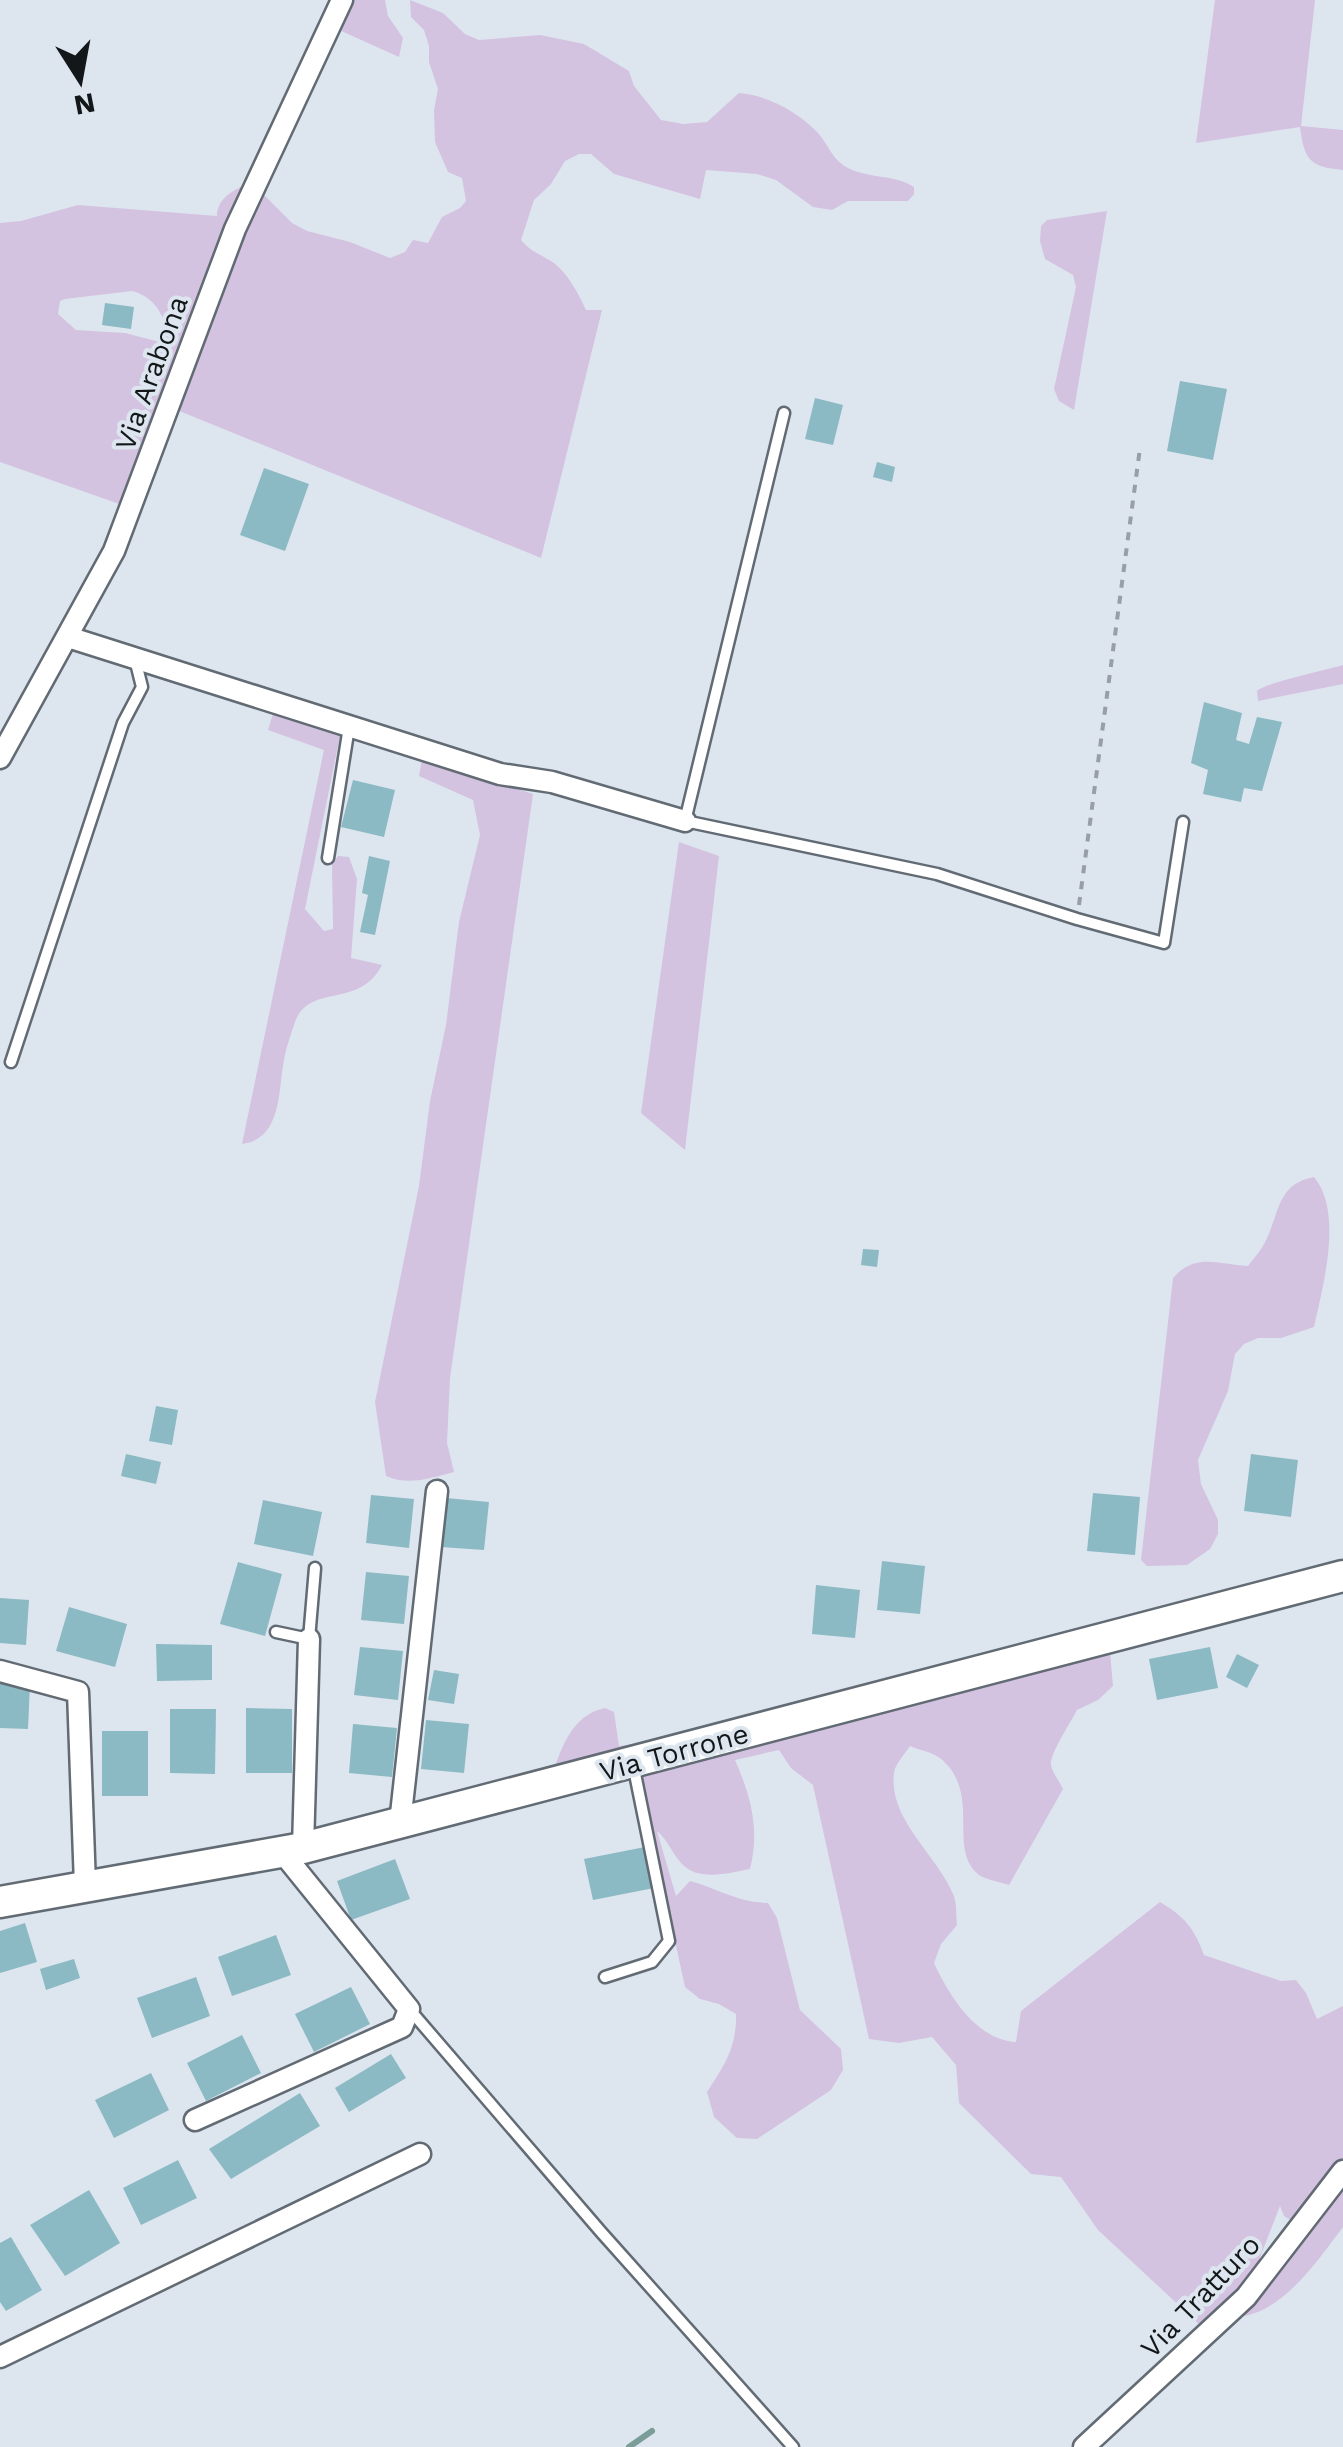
<svg xmlns="http://www.w3.org/2000/svg" width="1343" height="2447" font-family="'Work Sans',sans-serif">
<style>
.green{fill:#d4c2e1;fill-rule:evenodd}
.lines{fill:none;stroke-linecap:round;stroke-linejoin:round}
.stream{stroke:#7b9d98;stroke-width:6}
.building{fill:#8bb9c4}
.service-casing{stroke:#626b73;stroke-width:15}
.minor-casing{stroke:#626b73;stroke-width:25}
.secondary-casing{stroke:#626b73;stroke-width:35}
.path{stroke:#979ea5;stroke-width:4;stroke-dasharray:8 8;stroke-linecap:butt}
.service{stroke:#fff;stroke-width:10}
.minor{stroke:#fff;stroke-width:20}
.secondary{stroke:#fff;stroke-width:30}
.labels{text-anchor:middle;stroke-width:8;stroke-linejoin:round;paint-order:stroke}
.street-label{font-size:28px;fill:#13171a;stroke:#dde6ef}
</style>
<rect width="100%" height="100%" fill="#dde6ef"/>
<g class="green">
<path d="M350 0H385L388 16 403 38 399 57 339 30Z"/>
<path d="M410 0 443 13 465 34 479 40 540 35 584 44 629 71 634 86 661 120 683 124 707 122 739 93C766 95 797 111 816 131 828 143 831 158 846 167 868 179 894 174 914 187V194L908 201H848L832 210 813 207 776 180 757 174 706 170 700 199 614 174 591 154H579L565 161 551 184 534 200 521 240C531 252 542 255 554 263 569 275 578 293 586 310H602L541 558 172 408 125 506 0 462V223L21 221 78 205 217 216C217 198 235 188 252 183L292 223 307 231 350 242 390 258 405 252 413 240 428 243 442 217 460 208 466 201 462 178 448 172 435 142 434 110 438 89 429 62V46L424 30 411 17ZM132 291C153 296 169 317 164 339L156 341 125 333 76 330 58 314 60 301 65 299Z"/>
<path d="M1215 0H1315L1301 126 1343 130V170C1309 167 1304 159 1300 127L1196 143Z"/>
<path d="M1107 211 1074 410 1059 401 1054 389 1076 287 1073 275 1045 259 1040 241 1041 226 1047 220Z"/>
<path d="M1343 665V684L1258 701 1257 691C1265 683 1326 670 1343 665Z"/>
<path d="M274 710 328 727 340 736 305 909 324 931 333 929 332 864 338 856 349 857 357 879 351 958 382 965C359 1010 310 982 295 1022 291 1034 286 1048 284 1060 278 1091 282 1139 242 1144L324 750 268 730Z"/>
<path d="M422 759 533 794 450 1378 447 1443 454 1472C431 1478 409 1486 386 1476L375 1402 419 1186 430 1101 446 1025 459 922 480 835 473 800 419 776Z"/>
<path d="M679 842 719 856 685 1150 641 1113Z"/>
<path d="M1314 1177C1343 1212 1324 1282 1314 1327L1281 1338H1258L1244 1344 1235 1354 1228 1391 1198 1460 1201 1484 1218 1520V1534L1210 1549 1187 1565 1147 1566 1141 1560 1173 1278C1196 1252 1218 1265 1248 1266 1255 1257 1263 1248 1267 1238 1280 1210 1278 1184 1314 1177Z"/>
<path d="M1110 1651 1113 1686 1098 1700 1077 1710C1071 1722 1049 1755 1051 1765 1052 1772 1060 1782 1063 1789L1009 1885C1001 1882 986 1880 979 1875 946 1849 983 1793 940 1758 932 1752 919 1750 910 1746 905 1754 895 1764 894 1773 888 1819 937 1855 953 1894 957 1903 956 1915 957 1925L941 1944 934 1963C949 1995 976 2040 1016 2042L1021 2011 1160 1902C1185 1917 1194 1928 1204 1955L1281 1981 1296 1980 1306 1993 1317 2019 1343 2006V2227C1318 2260 1283 2313 1238 2317 1231 2317 1222 2315 1214 2315L1200 2325 1098 2230 1061 2177 1031 2174 959 2103 956 2065 932 2037 899 2043 869 2039 813 1785 791 1768 779 1750 735 1760C751 1796 760 1830 750 1869 729 1873 697 1882 681 1863 672 1853 667 1839 657 1831L676 1896 690 1881C719 1889 736 1902 768 1903L777 1918 800 2010 841 2049 843 2070 831 2090 757 2139 737 2138 714 2117 707 2092C724 2066 737 2047 736 2014L719 2004 700 1999 685 1987 639 1775ZM1280 2206 1284 2216 1310 2232 1273 2274 1259 2260Z"/>
<path d="M605 1708 614 1712 619 1746 690 1738 551 1780C560 1750 571 1715 605 1708Z"/>
</g>
<g class="lines">
<path class="stream" d="M629 2447 652 2431"/>
</g>
<g class="building">
<path d="M105 303 134 307 131 329 102 325Z"/>
<path d="M1180 381 1227 389 1213 460 1167 451Z"/>
<path d="M815 398 843 405 833 445 805 439Z"/>
<path d="M877 462 895 467 892 482 873 477Z"/>
<path d="M264 468 309 484 285 551 240 535Z"/>
<path d="M1204 702 1242 713 1236 740 1249 744 1257 717 1282 722 1262 791 1244 788 1241 802 1203 794 1208 770 1191 763Z"/>
<path d="M353 780 395 790 384 837 341 827Z"/>
<path d="M369 856 390 861 375 935 360 932 368 895 362 893Z"/>
<path d="M863 1249 879 1250 877 1267 861 1265Z"/>
<path d="M156 1406 178 1410 172 1445 149 1441Z"/>
<path d="M126 1454 161 1462 156 1484 121 1476Z"/>
<path d="M1251 1454 1298 1460 1291 1517 1244 1511Z"/>
<path d="M1093 1493 1140 1497 1135 1555 1087 1551Z"/>
<path d="M371 1495 414 1499 409 1548 366 1543Z"/>
<path d="M446 1498 489 1502 484 1550 441 1547Z"/>
<path d="M263 1500 322 1512 313 1556 254 1544Z"/>
<path d="M882 1561 925 1566 920 1614 877 1610Z"/>
<path d="M238 1562 282 1574 265 1636 220 1624Z"/>
<path d="M366 1572 409 1576 404 1624 361 1620Z"/>
<path d="M816 1585 860 1590 855 1638 812 1634Z"/>
<path d="M0 1598 29 1600 26 1645 0 1643Z"/>
<path d="M69 1607 127 1624 115 1667 56 1651Z"/>
<path d="M156 1644 212 1645V1680L157 1681Z"/>
<path d="M360 1647 403 1651 398 1700 354 1695Z"/>
<path d="M1210 1647 1218 1688 1157 1700 1149 1659Z"/>
<path d="M1237 1654 1259 1665 1247 1688 1226 1677Z"/>
<path d="M434 1670 459 1674 454 1704 428 1700Z"/>
<path d="M0 1683 30 1684 28 1729 0 1728Z"/>
<path d="M246 1708 292 1709V1773H246Z"/>
<path d="M170 1709H216L215 1774 170 1773Z"/>
<path d="M426 1720 469 1724 464 1773 421 1769Z"/>
<path d="M353 1724 397 1728 392 1777 349 1773Z"/>
<rect x="102" y="1731" width="46" height="65"/>
<path d="M645 1847 654 1888 593 1900 584 1859Z"/>
<path d="M395 1859 410 1899 351 1920 337 1881Z"/>
<path d="M25 1923 37 1962 0 1973V1931Z"/>
<path d="M276 1935 291 1975 232 1996 218 1957Z"/>
<path d="M74 1959 80 1978 46 1990 40 1969Z"/>
<path d="M196 1977 210 2016 152 2038 137 1998Z"/>
<path d="M351 1987 370 2024 314 2052 295 2014Z"/>
<path d="M242 2035 261 2073 206 2101 187 2063Z"/>
<path d="M391 2054 406 2078 349 2112 335 2088Z"/>
<path d="M151 2073 169 2110 114 2138 95 2100Z"/>
<path d="M300 2093 320 2126 231 2179 209 2149Z"/>
<path d="M178 2160 197 2198 141 2225 123 2188Z"/>
<path d="M89 2190 120 2243 65 2276 30 2225Z"/>
<path d="M11 2237 42 2290 6 2311 0 2302V2243Z"/>
</g>
<g class="lines">
<g class="service-casing">
<g id="service">
<path d="M784 413 685 821 937 874 1077 919 1164 943 1183 822"/>
<path d="M328 858 349 727"/>
<path d="M11 1062 123 723 142 687 135 659"/>
<path d="M276 1632 309 1639 315 1568"/>
<path d="M605 1977 652 1962 669 1941 633 1764"/>
<path d="M410 2010 601 2232 793 2447"/>
</g>
</g>
<g class="minor-casing">
<g id="minor">
<path d="M68 637 500 774 552 782 685 821"/>
<path d="M0 758 114 551 235 229 342 0"/>
<path d="M0 1671 78 1692 85 1885"/>
<path d="M400 1823 437 1491"/>
<path d="M303 1848 309 1639"/>
<path d="M195 2120 402 2027 409 2009 282 1852"/>
<path d="M0 2357 420 2154"/>
<path d="M1084 2447 1246 2297 1343 2171"/>
</g>
</g>
<g class="secondary-casing">
<path id="secondary" d="M0 1902 303 1848 1343 1576"/>
</g>
<path class="path" d="M1079 905 1140 448"/>
<use href="#service" class="service"/>
<use href="#minor" class="minor"/>
<use href="#secondary" class="secondary"/>
</g>
<g class="labels">
<g class="street-label">
<text transform="translate(151 373) rotate(-70)" y="10">Via Arabona</text>
<text transform="translate(674 1752) rotate(-15)" y="10">Via Torrone</text>
<text transform="translate(1200 2296) rotate(-46)" y="10">Via Tratturo</text>
</g>
</g>
<g transform="translate(80 80) rotate(169)" stroke="#dde6ef" stroke-width="8" paint-order="stroke">
<path d="M0-8L18 38L0 25L-18 38Z" fill="#13171a"/>
<text y="-15" font-size="28" font-weight="bold" text-anchor="middle" fill="#13171a">N</text>
</g>
</svg>
